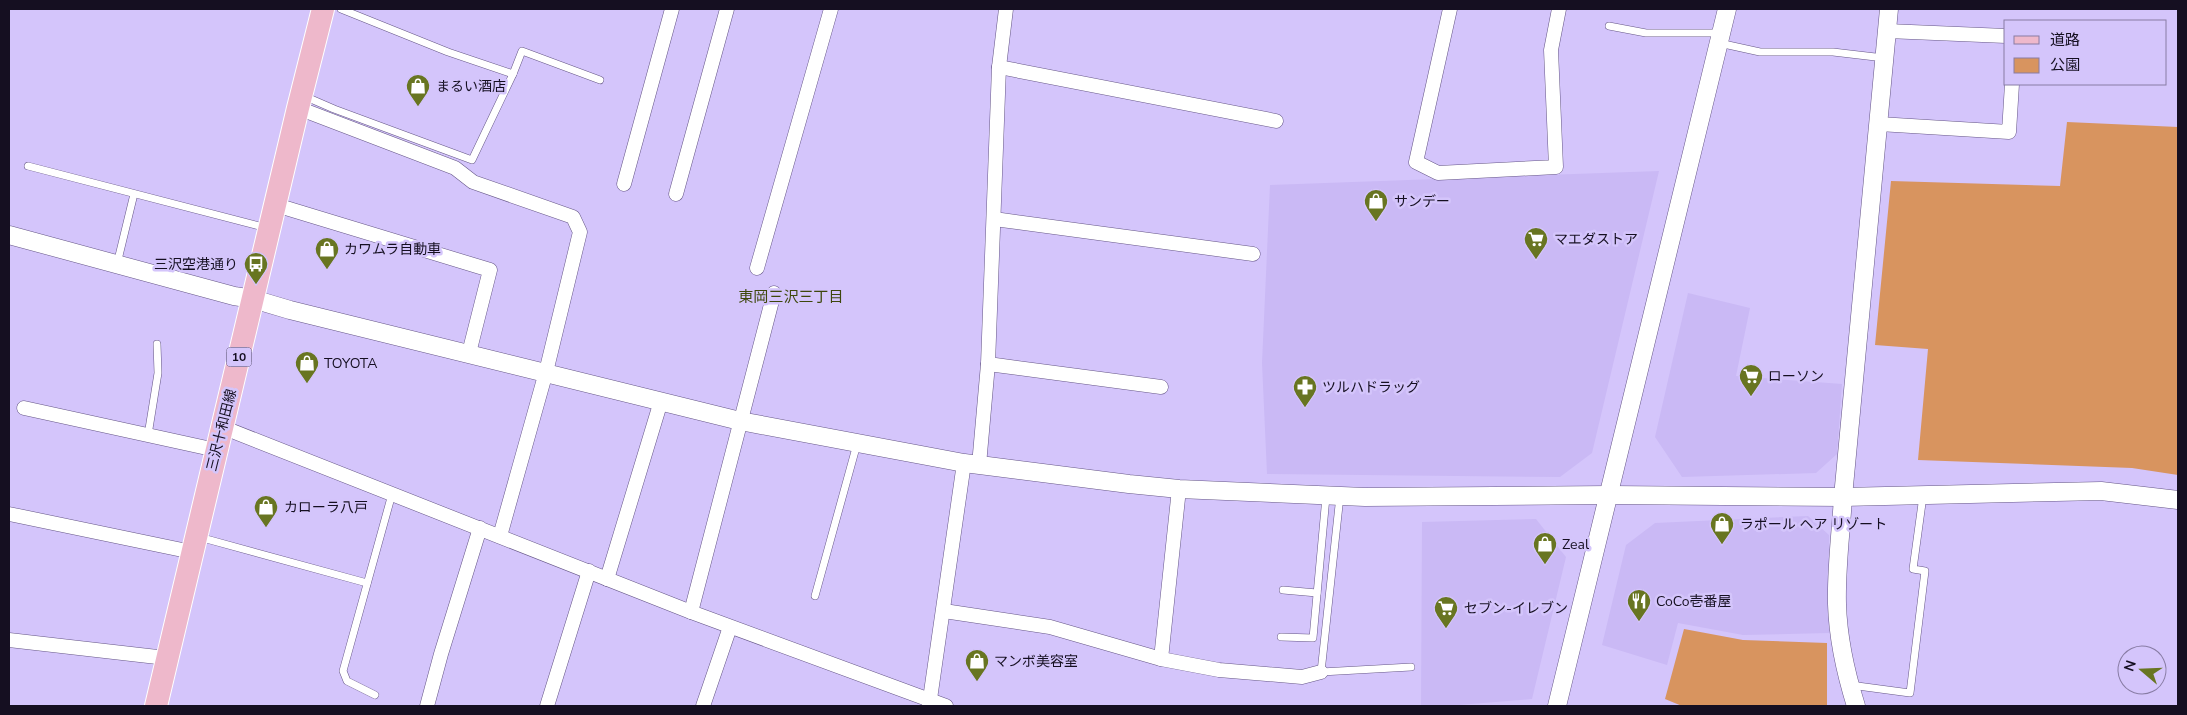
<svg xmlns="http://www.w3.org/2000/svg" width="2187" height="715" font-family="'Nunito Sans','Noto Sans JP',sans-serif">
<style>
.built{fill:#cab9f5}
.green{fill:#d8945f}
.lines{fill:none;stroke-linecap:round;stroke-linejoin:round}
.service-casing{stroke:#665787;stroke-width:8}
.minor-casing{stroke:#665787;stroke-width:15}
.tertiary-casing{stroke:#665787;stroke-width:19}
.primary-casing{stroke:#fff;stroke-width:24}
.service{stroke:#fff;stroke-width:7}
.minor{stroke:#fff;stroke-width:14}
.tertiary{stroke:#fff;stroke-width:18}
.primary{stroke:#eeb8cb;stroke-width:22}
.labels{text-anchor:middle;stroke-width:5;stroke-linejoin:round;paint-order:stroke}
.shield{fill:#d4c5fb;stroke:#4e4662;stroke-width:1}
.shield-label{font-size:12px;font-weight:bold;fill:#150f21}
.poi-label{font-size:14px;fill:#150f21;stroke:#d4c5fb;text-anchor:start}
.street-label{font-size:14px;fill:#150f21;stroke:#d4c5fb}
.neighbourhood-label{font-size:15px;fill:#3e470c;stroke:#d4c5fb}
</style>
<rect width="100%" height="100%" fill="#d4c5fb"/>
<g class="built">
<path d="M1659 171 1592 453 1560 477 1267 474 1262 363 1270 185Z"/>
<path d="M1688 293 1750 308 1736 376 1842 384 1837 454 1816 473 1682 477 1655 437Z"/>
<path d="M1808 516 1829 535V633L1743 635 1678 623 1667 665 1602 645 1626 545 1655 523Z"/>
<path d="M1536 519 1566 557 1532 699 1447 706H1421L1422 522Z"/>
</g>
<g class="green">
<path d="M2067 122 2178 127V475L2132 468 1918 460 1928 349 1875 345 1891 181 2060 186Z"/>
<path d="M1684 629 1743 640 1827 643V706H1682L1665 699Z"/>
</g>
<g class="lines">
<g class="service-casing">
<g id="service">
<path d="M341 9 448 52 513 74 522 51 600 80"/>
<path d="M1609 26 1646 33H1721"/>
<path d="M1719 43 1760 52H1833L1884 58"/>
<path d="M304 96 334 109 472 160 513 74"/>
<path d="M28 166 267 228"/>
<path d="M117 264 134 194"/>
<path d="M148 435 158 373 157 344"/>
<path d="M1340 496 1321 672 1411 667"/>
<path d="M199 537 367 583"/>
<path d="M1283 590 1317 593"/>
<path d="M815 596 857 444"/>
<path d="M1281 637 1313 638 1326 497"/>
<path d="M1850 685 1910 693 1925 571 1913 569 1923 496"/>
<path d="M375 695 347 681 343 671 392 494"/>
</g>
</g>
<g class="minor-casing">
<g id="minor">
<path d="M1450 9 1416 162 1438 173 1556 167 1551 50 1559 9"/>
<path d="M1887 31 2006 36"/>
<path d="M999 67 1276 121"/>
<path d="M298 108 455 168 473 182 573 217 580 232 546 372 500 536"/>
<path d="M1879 124 2009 132 2012 84"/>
<path d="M624 184 672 9"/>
<path d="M676 194 727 9"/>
<path d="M276 205 490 270 469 353"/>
<path d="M994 219 1253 254"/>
<path d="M757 268 831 9"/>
<path d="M988 364 1161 387"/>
<path d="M24 408 216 450"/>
<path d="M222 427 691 612 946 706"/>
<path d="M979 465 988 364 999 67 1006 9"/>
<path d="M9 514 192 552"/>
<path d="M607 579 661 401"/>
<path d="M944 611 1050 627 1161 659 1219 670 1302 677 1321 672"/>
<path d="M691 612 774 293"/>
<path d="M9 640 166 658"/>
<path d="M1161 659 1179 489"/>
<path d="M427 706 441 654 480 528"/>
<path d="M547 706 589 571"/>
<path d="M703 706 730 627"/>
<path d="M929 706 964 463"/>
</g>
</g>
<g class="tertiary-casing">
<g id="tertiary">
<path d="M9 235 234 296 253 299 290 310 740 421 964 463 1129 484 1179 489 1365 497 1610 495 1843 497 2101 491 2178 500"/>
<path d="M1557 706 1727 9"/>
<path d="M1856 706C1846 674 1838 639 1837 604 1836 569 1841 532 1843 497L1889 9"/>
</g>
</g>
<g class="primary-casing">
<path id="primary" d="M156 706 298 108 323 9"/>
</g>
<use href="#service" class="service"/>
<use href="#minor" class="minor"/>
<use href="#tertiary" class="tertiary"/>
<use href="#primary" class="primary"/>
</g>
<defs>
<g id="shop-pin" transform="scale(1.25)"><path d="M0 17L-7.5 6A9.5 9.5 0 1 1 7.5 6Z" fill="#687521" stroke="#d4c5fb"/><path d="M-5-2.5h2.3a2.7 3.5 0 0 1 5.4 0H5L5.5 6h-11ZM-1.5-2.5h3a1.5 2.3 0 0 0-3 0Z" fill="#fff"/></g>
<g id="supermarket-pin" transform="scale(1.25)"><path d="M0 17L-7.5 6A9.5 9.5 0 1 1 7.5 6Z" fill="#687521" stroke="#d4c5fb"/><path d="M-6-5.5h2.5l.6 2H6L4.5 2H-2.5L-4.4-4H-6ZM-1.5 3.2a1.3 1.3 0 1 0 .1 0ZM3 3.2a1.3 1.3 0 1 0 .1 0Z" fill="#fff"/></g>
<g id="bus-pin" transform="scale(1.25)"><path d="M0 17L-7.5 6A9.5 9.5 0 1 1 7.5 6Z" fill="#687521" stroke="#d4c5fb"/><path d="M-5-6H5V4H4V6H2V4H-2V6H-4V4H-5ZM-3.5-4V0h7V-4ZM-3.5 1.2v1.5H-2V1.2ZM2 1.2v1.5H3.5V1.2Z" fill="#fff"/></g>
<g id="pharmacy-pin" transform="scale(1.25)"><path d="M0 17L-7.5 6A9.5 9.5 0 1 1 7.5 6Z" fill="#687521" stroke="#d4c5fb"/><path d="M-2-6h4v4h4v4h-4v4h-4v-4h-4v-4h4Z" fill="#fff"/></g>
<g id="restaurant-pin" transform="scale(1.25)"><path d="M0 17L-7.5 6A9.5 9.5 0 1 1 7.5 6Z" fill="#687521" stroke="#d4c5fb"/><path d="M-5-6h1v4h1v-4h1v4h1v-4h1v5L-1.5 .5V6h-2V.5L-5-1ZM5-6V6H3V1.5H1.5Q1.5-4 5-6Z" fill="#fff"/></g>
</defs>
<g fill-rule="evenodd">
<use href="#shop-pin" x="418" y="86"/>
<use href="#shop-pin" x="1376" y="201"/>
<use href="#supermarket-pin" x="1536" y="239"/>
<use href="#shop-pin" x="327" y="249"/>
<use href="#bus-pin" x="256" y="264"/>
<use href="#shop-pin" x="307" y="363"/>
<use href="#supermarket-pin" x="1751" y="376"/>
<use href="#pharmacy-pin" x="1305" y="387"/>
<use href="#shop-pin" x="266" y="507"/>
<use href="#shop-pin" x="1722" y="524"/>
<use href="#shop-pin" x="1545" y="544"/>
<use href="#restaurant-pin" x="1639" y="601"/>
<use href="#supermarket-pin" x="1446" y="608"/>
<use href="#shop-pin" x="977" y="661"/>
</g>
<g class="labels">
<rect class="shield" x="226.5" y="347.5" width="25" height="19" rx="4"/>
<g class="shield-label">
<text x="239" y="361">10</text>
</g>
<g class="poi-label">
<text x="436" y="91">まるい酒店</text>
<text x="1394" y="206">サンデー</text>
<text x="1554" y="244">マエダストア</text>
<text x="344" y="254">カワムラ自動車</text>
<text x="238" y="269" text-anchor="end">三沢空港通り</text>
<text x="324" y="368">TOYOTA</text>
<text x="1768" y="381">ローソン</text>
<text x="1322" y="392">ツルハドラッグ</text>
<text x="284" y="512">カローラ八戸</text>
<text x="1740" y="529">ラポール ヘア リゾート</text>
<text x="1562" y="549">Zeal</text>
<text x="1656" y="606">CoCo壱番屋</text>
<text x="1464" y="613">セブン-イレブン</text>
<text x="994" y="666">マンボ美容室</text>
</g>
<g class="street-label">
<text transform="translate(221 430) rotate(-76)" y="5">三沢十和田線</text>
</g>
<g class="neighbourhood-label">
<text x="791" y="302">東岡三沢三丁目</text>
</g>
</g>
<rect width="2187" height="715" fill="none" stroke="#150f21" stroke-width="20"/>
<rect x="2004" y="20" width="162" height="65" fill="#d4c5fb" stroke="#887ca4"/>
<rect x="2014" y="36" width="25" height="8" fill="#eeb8cb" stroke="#887ca4"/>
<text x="2050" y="45" font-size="15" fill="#150f21">道路</text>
<rect x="2014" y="58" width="25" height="15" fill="#d8945f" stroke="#887ca4"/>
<text x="2050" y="70" font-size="15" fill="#150f21">公園</text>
<g transform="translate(2142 670) rotate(289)"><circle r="24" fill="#d4c5fb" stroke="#887ca4"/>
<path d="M0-4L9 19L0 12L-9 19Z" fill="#687521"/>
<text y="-8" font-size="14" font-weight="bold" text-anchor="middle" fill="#150f21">N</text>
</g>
</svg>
